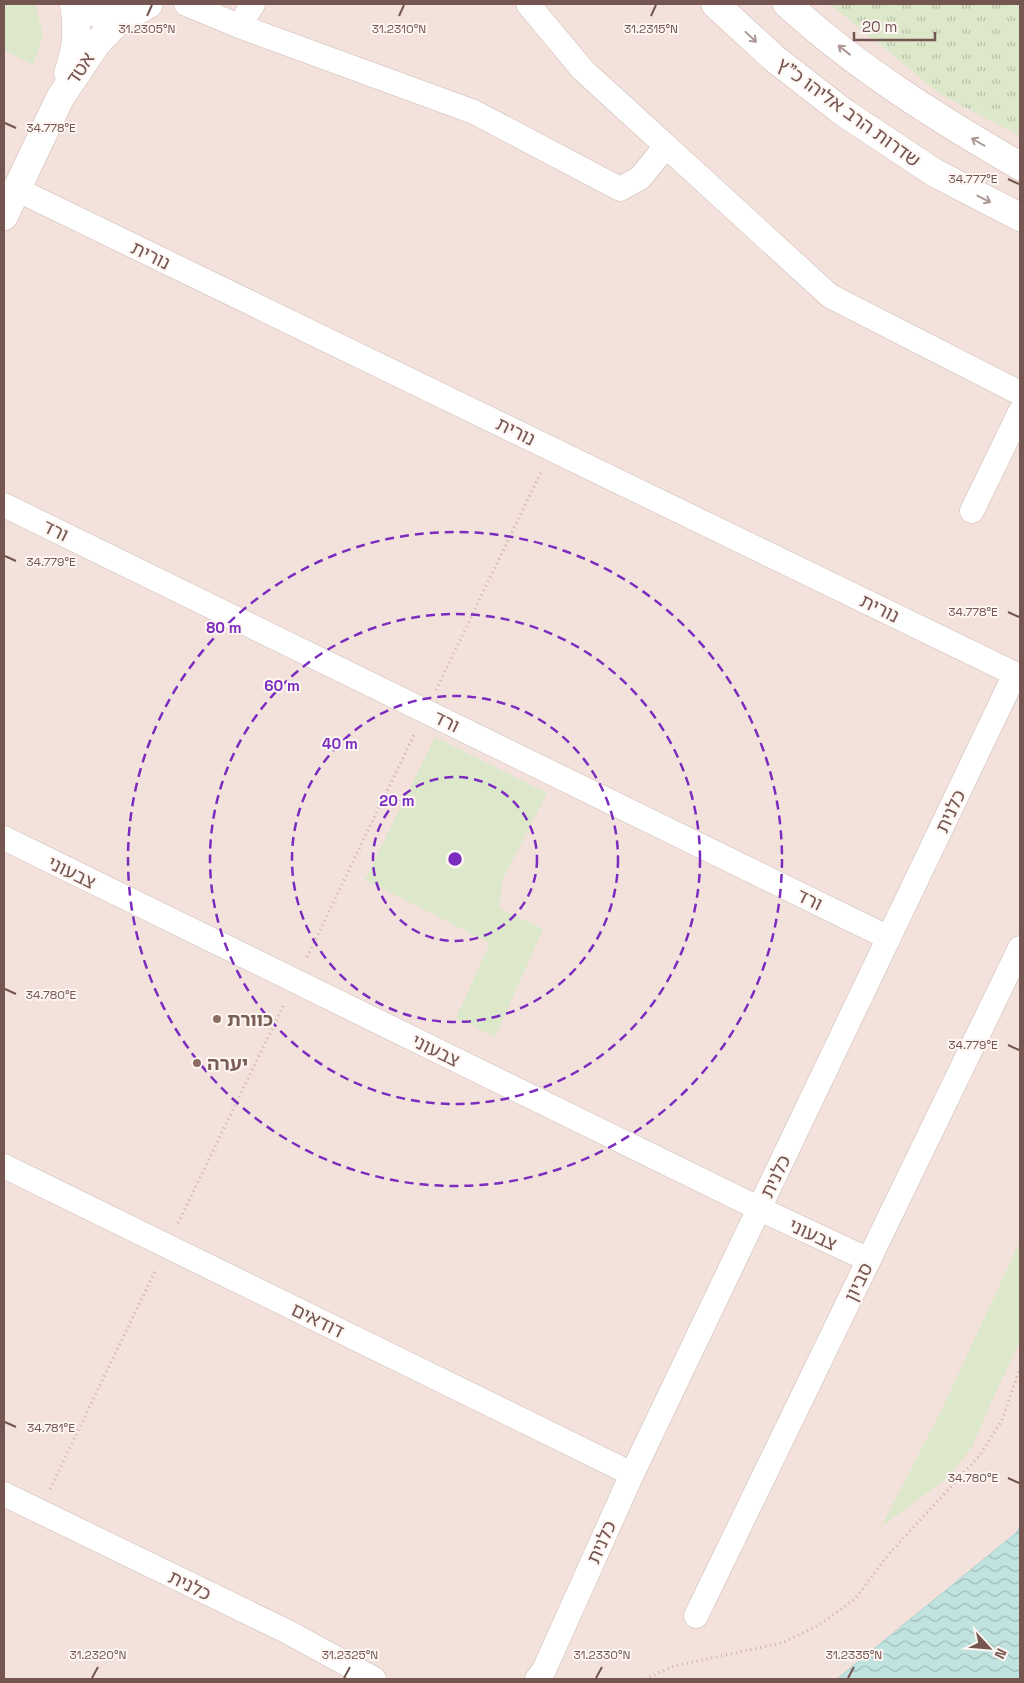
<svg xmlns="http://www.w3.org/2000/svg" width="1024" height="1683" font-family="'Space Grotesk','Noto Sans Hebrew',sans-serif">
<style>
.residential{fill:#f2e2db}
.grass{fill:url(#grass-tufts)}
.park{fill:#dde8cb}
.water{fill:url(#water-waves);stroke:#a9d4d1}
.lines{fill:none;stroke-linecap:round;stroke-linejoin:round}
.street-casing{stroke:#cebab4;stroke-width:25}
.secondary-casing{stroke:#d1b9b2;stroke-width:29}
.path{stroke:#d3afa8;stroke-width:3;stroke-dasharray:1 4;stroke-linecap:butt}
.street{stroke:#fff;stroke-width:24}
.secondary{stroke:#fff;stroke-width:28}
.oneway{stroke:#ac9996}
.ticks{fill:none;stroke:#745550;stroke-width:2}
.ring{fill:none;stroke:#7b2cbf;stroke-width:2.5;stroke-dasharray:9 6}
.education-dot{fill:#8d6e63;stroke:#fef6f2;stroke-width:2}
.labels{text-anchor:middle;stroke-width:4;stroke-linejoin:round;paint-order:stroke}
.street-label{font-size:19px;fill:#745550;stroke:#fef6f2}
.education-label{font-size:19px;font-weight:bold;fill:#785e54;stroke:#fef6f2;text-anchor:start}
.ticks-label{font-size:12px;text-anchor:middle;fill:#745550;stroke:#fef6f2;stroke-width:4;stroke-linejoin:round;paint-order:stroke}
.centre{fill:#7b2cbf;stroke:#fef6f2;stroke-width:2.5}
.ring-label{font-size:15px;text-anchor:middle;font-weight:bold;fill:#7b2cbf;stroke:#fef6f2;stroke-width:4;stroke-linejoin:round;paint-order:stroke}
</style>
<defs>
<pattern id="grass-tufts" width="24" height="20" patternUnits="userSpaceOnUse" patternTransform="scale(1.25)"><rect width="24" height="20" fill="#dde8cb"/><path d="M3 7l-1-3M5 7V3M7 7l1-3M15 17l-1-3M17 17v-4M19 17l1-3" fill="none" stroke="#b8bfa7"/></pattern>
<pattern id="water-waves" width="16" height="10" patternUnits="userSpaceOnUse" patternTransform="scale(1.25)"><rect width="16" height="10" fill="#c1e3e0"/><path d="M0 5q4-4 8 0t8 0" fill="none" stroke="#a1bbb8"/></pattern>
</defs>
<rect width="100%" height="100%" fill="#fbf1ec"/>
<rect class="residential" x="4" y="4" width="1016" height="1675"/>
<path class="grass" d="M830 4H1020V136L940 94Z"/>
<g class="park">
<path d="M4 4H35L43 35 33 65 4 50Z"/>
<path d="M435 737 547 793 502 881 499 908 543 929 495 1037 456 1018 490 943 365 880Z"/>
<path d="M1020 1241V1341L993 1398 972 1447 947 1478 881 1527 943 1407Z"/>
</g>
<path class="water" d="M1020 1527V1679H837L1016 1533Z"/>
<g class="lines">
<g class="street-casing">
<g id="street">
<path d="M186 4 239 26 474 112 620 189 640 178 666 146"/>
<path d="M528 4 583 70 830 296 1020 393"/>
<path d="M239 26 253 4"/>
<path d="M16 189 1015 674 632 1474 544 1670 537 1679"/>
<path d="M4 505 889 938"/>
<path d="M972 511 1020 412"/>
<path d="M4 838 760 1209 869 1260"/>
<path d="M4 1166 632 1474"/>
<path d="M4 1494 288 1632 374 1679"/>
<path d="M696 1616 1020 948"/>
</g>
</g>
<g class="secondary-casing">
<g id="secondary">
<path d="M82 4C103 22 127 19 149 4"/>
<path d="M715 4 775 59 843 112 935 173 1020 217"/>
<path d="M787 4C857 68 939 119 1020 166"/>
<path d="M68 73C77 48 78 31 74 4"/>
<path d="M4 216 60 98 97 43 123 16"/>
</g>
</g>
<g class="path">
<path d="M436 690 541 472"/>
<path d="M307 957 415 733"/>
<path d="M178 1223 284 1004"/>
<path d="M50 1489 156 1269"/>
<path d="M645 1679 674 1666 782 1643 819 1625 855 1599 887 1556 980 1455 1002 1420 1020 1368"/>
</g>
<use href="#street" class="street"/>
<use href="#secondary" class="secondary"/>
</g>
<defs><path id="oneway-shaft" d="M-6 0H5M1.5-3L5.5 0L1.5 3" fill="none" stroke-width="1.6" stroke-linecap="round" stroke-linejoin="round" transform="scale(1.25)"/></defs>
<g class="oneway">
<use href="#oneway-shaft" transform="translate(751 37) rotate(43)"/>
<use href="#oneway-shaft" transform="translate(844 50) rotate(-142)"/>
<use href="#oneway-shaft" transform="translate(978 142) rotate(-150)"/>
<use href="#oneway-shaft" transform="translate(984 199) rotate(27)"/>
</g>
<path class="ticks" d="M147 16 152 5M399 16 404 5M651 16 656 5M5 123 16 128M1008 179 1019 184M5 556 16 561M1008 612 1019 617M5 989 16 994M1008 1045 1019 1050M5 1422 16 1427M1008 1478 1019 1483M92 1678 98 1667M344 1678 350 1667M596 1678 602 1667M848 1678 854 1667"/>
<g class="ring">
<circle cx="455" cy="859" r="82"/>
<circle cx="455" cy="859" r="163"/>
<circle cx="455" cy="859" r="245"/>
<circle cx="455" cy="859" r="327"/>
</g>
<g class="education-dot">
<circle cx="217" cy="1019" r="5"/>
<circle cx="197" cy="1063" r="5"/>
</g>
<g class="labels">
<g class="street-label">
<text transform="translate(80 68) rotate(-56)" y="7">אטד</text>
<text transform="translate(849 112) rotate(36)" y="7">שדרות הרב אליהו כ"ץ</text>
<text transform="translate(151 255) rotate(26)" y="7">נורית</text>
<text transform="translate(516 431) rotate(26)" y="7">נורית</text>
<text transform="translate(56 530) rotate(26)" y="7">ורד</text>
<text transform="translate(880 608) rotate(26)" y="7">נורית</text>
<text transform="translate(447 721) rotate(26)" y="7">ורד</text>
<text transform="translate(950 811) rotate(-65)" y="7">כלנית</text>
<text transform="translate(72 872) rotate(26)" y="7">צבעוני</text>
<text transform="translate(810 899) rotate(26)" y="7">ורד</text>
<text transform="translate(436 1050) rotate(26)" y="7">צבעוני</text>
<text transform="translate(775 1176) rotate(-64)" y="7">כלנית</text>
<text transform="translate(813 1234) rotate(25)" y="7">צבעוני</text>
<text transform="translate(858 1282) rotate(-64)" y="7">סביון</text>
<text transform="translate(318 1320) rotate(26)" y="7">דודאים</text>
<text transform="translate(601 1542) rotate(-66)" y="7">כלנית</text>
<text transform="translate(190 1585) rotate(26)" y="7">כלנית</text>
</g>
<g class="education-label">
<text x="227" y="1026">כוורת</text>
<text x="207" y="1070">יערה</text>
</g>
</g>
<g class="ticks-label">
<text x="147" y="33">31.2305°N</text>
<text x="399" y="33">31.2310°N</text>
<text x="651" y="33">31.2315°N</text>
<text x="51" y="132">34.778°E</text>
<text x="973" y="183">34.777°E</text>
<text x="51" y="566">34.779°E</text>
<text x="973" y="616">34.778°E</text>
<text x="51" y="999">34.780°E</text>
<text x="973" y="1049">34.779°E</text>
<text x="51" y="1432">34.781°E</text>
<text x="973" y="1482">34.780°E</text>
<text x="98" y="1659">31.2320°N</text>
<text x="350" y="1659">31.2325°N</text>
<text x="602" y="1659">31.2330°N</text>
<text x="854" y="1659">31.2335°N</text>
</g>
<circle cx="455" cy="859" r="8" class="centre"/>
<g class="ring-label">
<text x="224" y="633">80 m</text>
<text x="282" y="691">60 m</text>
<text x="340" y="749">40 m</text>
<text x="397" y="806">20 m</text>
</g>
<rect width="1024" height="1683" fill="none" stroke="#745550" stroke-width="10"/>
<g transform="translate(989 1648) rotate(116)" stroke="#fef6f2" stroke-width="4" paint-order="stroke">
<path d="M0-4L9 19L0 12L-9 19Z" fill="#745550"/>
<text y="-8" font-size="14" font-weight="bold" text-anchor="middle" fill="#745550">N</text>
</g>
<path d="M854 32v8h81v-8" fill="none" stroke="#745550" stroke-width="2.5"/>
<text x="862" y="32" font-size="15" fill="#745550" stroke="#fef6f2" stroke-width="4" paint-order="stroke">20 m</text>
</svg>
